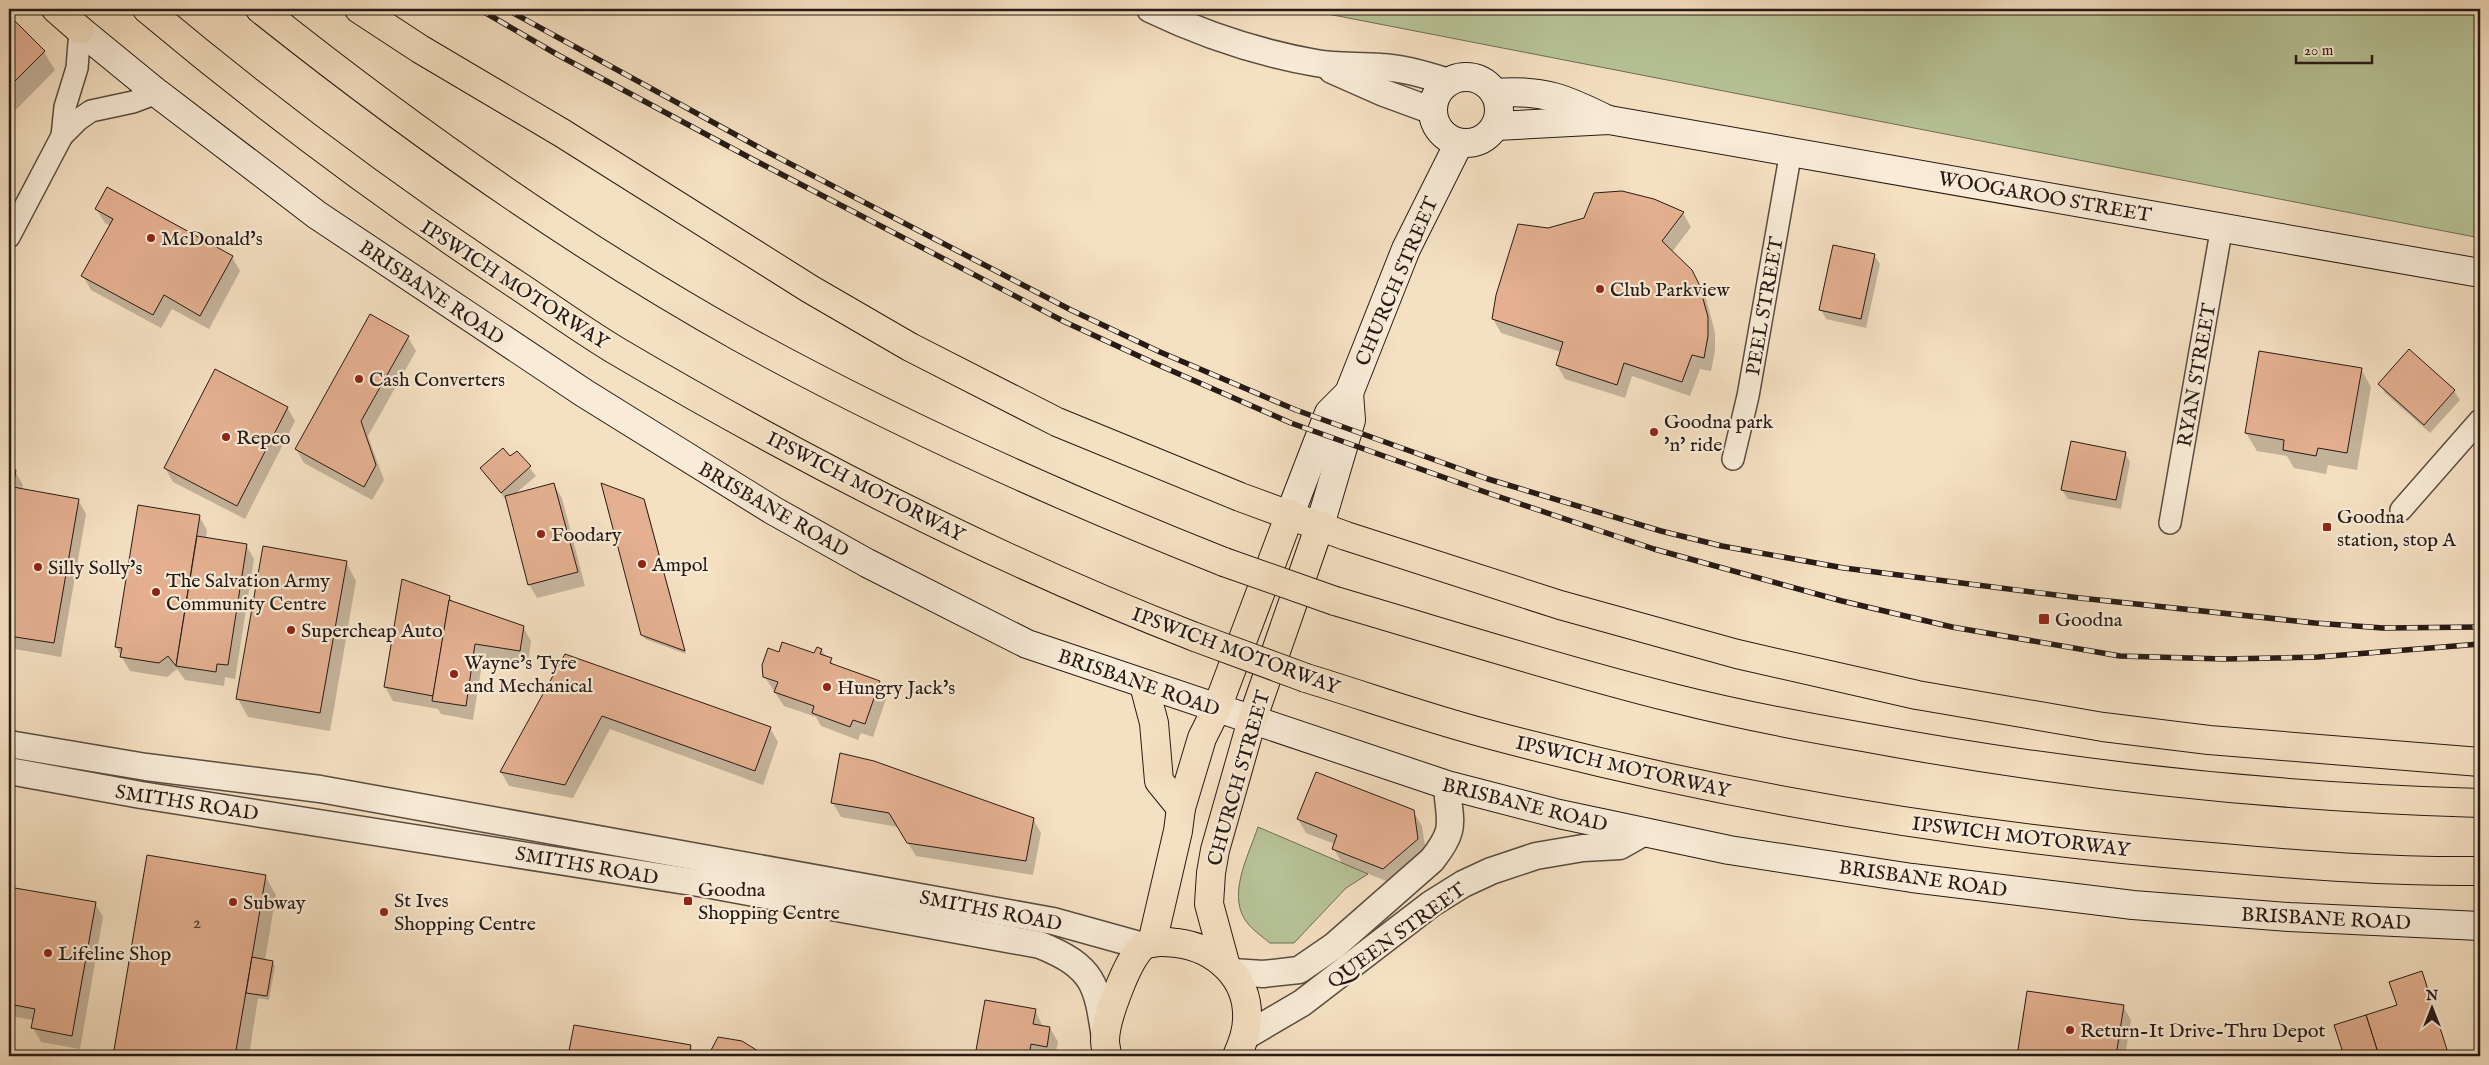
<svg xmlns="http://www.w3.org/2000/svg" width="2489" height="1065" font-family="'IM FELL English',serif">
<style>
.green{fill:#b7c397;stroke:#6f6e56}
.shadow{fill:#0003}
.building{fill:#e4b091;stroke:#271a15}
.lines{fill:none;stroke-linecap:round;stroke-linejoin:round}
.minor-casing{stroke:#5a4c40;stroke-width:24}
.tertiary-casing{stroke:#5a4c40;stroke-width:29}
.secondary-casing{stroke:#271a15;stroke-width:30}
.primary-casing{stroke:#271a15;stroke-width:30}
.motorway-casing{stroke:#271a15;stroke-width:30}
.minor{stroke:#f8ebd7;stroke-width:21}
.tertiary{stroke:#f8ebd7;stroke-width:26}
.secondary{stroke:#f8ebd7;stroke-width:28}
.primary{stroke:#f5e0c2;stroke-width:28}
.motorway{stroke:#f5e0c2;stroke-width:28}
.rail-casing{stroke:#271a15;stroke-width:5.5}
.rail{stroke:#f8ebd7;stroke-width:4;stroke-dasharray:11;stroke-linecap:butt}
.motorway-bridge-casing{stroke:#271a15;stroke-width:30;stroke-linecap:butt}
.motorway-bridge{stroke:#f5e0c2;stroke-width:28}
.poi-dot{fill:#8f2418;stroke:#f8ebd7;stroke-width:2}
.labels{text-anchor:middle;stroke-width:4.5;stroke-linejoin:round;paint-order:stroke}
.number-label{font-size:18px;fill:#564034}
.street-label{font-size:20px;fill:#271a15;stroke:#f8ebd7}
.poi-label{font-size:20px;fill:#271a15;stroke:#f8ebd7;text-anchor:start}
</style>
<rect width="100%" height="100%" fill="#f5e0c2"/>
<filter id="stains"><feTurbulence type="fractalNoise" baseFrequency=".004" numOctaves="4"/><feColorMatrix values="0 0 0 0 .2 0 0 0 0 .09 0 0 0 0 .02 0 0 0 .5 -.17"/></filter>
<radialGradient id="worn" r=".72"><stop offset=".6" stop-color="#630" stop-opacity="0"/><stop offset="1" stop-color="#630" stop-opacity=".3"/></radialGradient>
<g class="green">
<path d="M1302 9H2480V238Z"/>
<path d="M1258 827 1368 874 1346 888 1294 943H1270C1263 937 1255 932 1249 925 1225 898 1248 857 1258 827Z"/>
</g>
<g class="shadow">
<path d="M9 16 44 52 55 70 9 117Z"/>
<path d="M108 189 232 257 240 271 209 329 172 309 161 328 91 290 83 276 110 226 105 223 96 209Z"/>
<path d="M1683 213 1691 227 1672 252 1691 271 1706 299 1715 332V351L1711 371 1700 369 1690 396 1632 376 1625 398 1565 379 1557 365 1561 352 1501 333 1493 319 1548 229Z"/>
<path d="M1874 255 1880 264 1866 328 1826 319 1821 310Z"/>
<path d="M408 337 416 351 368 436 384 480 372 500 304 463 296 449Z"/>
<path d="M2410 351 2454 391 2460 400 2430 433 2385 393 2380 384Z"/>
<path d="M2361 369 2371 387 2357 470 2328 465 2326 474 2294 468 2287 456 2257 451 2246 433Z"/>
<path d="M287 407 295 421 245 519 173 482 165 468Z"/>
<path d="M517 452 536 476 515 494 554 485 562 498 585 586 537 598 529 584 507 501 481 469 510 458Z"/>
<path d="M2125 453 2130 462 2121 509 2068 499 2062 490Z"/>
<path d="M9 470 15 471 23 485 22 490 78 500 86 514 61 657 9 648Z"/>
<path d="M644 500 646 504 686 654 645 639 643 634Z"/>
<path d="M199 516 207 530 206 539 246 545 254 559 235 679 225 677 224 686 185 680 177 669 167 677 130 671 116 647Z"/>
<path d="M346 562 356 581 330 731 248 717 238 699Z"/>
<path d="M449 597 453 602 523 627 531 641 528 665 483 658 473 720 441 714 438 709 393 701 385 687Z"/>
<path d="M821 650 835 666 879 682 887 696 873 737 861 733 858 740 821 726 816 717 784 706 764 676 780 653 815 655Z"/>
<path d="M566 656 770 728 778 742 763 785 610 729 573 798 509 786 501 772Z"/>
<path d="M833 803 1033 819 1041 833 1033 875 916 856 898 827 841 817Z"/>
<path d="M1413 811 1422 826 1426 853 1391 883 1342 863 1334 849 1335 844 1306 833 1298 819Z"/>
<path d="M148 857 265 876 276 895 265 960 272 962 275 966 269 1000 258 998 249 1056H115Z"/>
<path d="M9 888 95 903 103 917 80 1049 41 1042 33 1028 34 1020 9 1016Z"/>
<path d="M2422 973 2449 1056H2345L2335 1026 2399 1006Z"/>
<path d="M2028 992 2123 1006 2131 1020 2125 1056H2019Z"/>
<path d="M986 1002 1035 1010 1043 1027 1050 1028 1058 1042 1055 1056H977Z"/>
<path d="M575 1026 690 1046 696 1056H570Z"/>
<path d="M719 1039 742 1042 764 1056H709Z"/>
</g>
<g class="building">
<path d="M9 15 45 51 9 87Z"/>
<path d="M107 187 233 256 200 316 164 295 153 315 81 276 113 219 95 209Z"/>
<path d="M1622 191 1654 199 1684 212 1662 241 1692 270 1699 284 1708 317V336L1704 358 1692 355 1682 382 1624 363 1617 385 1556 365 1563 342 1492 319 1496 295 1518 224 1548 228 1584 218 1594 193Z"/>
<path d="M1833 245 1875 254 1861 319 1819 310Z"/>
<path d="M370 314 409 336 361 421 376 465 364 487 295 449Z"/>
<path d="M2409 349 2455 390 2424 425 2378 384Z"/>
<path d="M2259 351 2362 368 2347 453 2318 448 2316 456 2283 450 2284 440 2245 433Z"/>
<path d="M215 369 288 407 237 506 164 468Z"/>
<path d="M2071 441 2126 452 2116 500 2061 490Z"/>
<path d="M503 448 510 456 517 451 531 466 501 493 480 468Z"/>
<path d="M9 468 16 470 13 487 79 499 54 643 9 636Z"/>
<path d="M554 483 578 572 528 585 505 496Z"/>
<path d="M601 483 644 499 685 651 641 635Z"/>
<path d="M138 505 200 515 176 666 168 656 159 663 120 657 122 648 115 647Z"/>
<path d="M197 536 247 544 228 665 217 664 216 672 176 666Z"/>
<path d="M263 546 347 561 320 713 236 699Z"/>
<path d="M402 579 450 596 433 696 384 687Z"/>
<path d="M449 600 524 626 520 651 475 644 466 706 432 701Z"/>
<path d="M782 642 814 653 817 647 822 649 820 654 832 658 830 663 880 681 865 724 853 720 850 727 812 713 814 706 774 692 778 682 763 677 762 665 768 648 779 652Z"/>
<path d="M565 654 771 727 755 771 602 716 565 785 500 772Z"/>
<path d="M840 753 874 761 1034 818 1026 861 907 843 889 813 831 803Z"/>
<path d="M1316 772 1414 810 1418 839 1383 869 1332 849 1337 835 1297 819Z"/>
<path d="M147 855 266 875 235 1056H113Z"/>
<path d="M9 887 96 902 72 1036 31 1028 35 1009 9 1004Z"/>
<path d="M252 957 273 961 267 996 246 993Z"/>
<path d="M2422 971 2449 1056H2379L2366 1015 2397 1005 2389 982Z"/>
<path d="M2027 991 2124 1005 2116 1056H2017Z"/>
<path d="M985 1000 1036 1009 1033 1024 1050 1027 1047 1047 1031 1044 1029 1056H975Z"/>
<path d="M2366 1015 2379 1056H2344L2334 1025Z"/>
<path d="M574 1025 691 1045 689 1056H568Z"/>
<path d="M718 1037 742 1041 766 1056H708Z"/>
</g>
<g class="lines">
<g class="minor-casing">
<g id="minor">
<path d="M62 136 65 107 77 68 80 30"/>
<path d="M9 237 62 136 78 120 91 111 133 102 157 93"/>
<path d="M1733 459 1748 396 1791 151"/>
<path d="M2401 510 2480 420"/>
<path d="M2170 523 2222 226"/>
</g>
</g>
<g class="tertiary-casing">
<g id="tertiary">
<path d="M1150 9C1202 34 1259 53 1316 63 1337 67 1360 65 1381 67 1403 68 1427 75 1448 82"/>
<path d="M1332 70 1384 93 1433 111"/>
<path d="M9 744 146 767 320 789 1053 921 1143 946"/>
<path d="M9 771 141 795 711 885 1040 945C1094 967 1097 984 1105 1038"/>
<path d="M1232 972 1263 974 1299 970 1334 946 1432 860C1458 827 1449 823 1447 785"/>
<path d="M1244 1037 1302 1003 1431 904 1463 884 1491 871 1536 856 1583 848 1620 846 1643 833"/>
</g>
</g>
<g class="secondary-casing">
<g id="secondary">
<path d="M80 30 157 93 317 215 584 393 774 511 867 563 1027 644 1447 785 1559 814 1729 850 1912 878 2133 905 2289 917 2480 926"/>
<circle cx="1466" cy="110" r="33"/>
<path d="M1495 93C1543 89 1566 99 1608 120"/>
<path d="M1496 126 1609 120 2480 273"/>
<path d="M1290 514 1329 413 1349 393 1406 249 1459 143"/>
<path d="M1320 525 1351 420 1349 393"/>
</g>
</g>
<g class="primary-casing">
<g id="primary">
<path d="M1144 685 1154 723 1159 781 1181 808"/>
<path d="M1152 943 1178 831 1181 808 1202 738 1217 708 1290 514"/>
<path d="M1225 963 1209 904 1211 873 1215 850 1252 720 1320 525"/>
<path d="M1107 1056C1107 1051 1105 1046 1105 1041 1105 1020 1127 960 1143 946 1152 940 1167 942 1177 943 1216 948 1249 978 1247 1019 1247 1032 1242 1045 1237 1056"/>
</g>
</g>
<g class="motorway-casing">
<g id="motorway">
<path d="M56 9 80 30"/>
<path d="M147 9C265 108 388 200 517 285 550 307 582 330 615 350 801 460 994 559 1195 637"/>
<path d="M260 9C412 130 571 243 741 338 897 424 1058 496 1224 562"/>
<path d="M359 9 420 49 562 133 810 289 910 347 1057 422 1240 497 1346 536 1560 605 1737 654 1917 695 2103 727 2209 740 2480 762"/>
<path d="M1335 601C1448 634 1560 670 1673 698 1736 714 1799 726 1863 737 2067 775 2273 797 2480 803"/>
<path d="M1306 678C1365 696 1424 717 1484 733 1722 797 1965 837 2211 857 2300 865 2391 872 2480 871"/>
</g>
</g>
<use href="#minor" class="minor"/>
<use href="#tertiary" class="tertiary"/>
<use href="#secondary" class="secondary"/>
<use href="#primary" class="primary"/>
<use href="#motorway" class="motorway"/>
<g class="rail-casing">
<g id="rail">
<path d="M479 9 558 55 754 160 1065 322 1154 363 1291 423 1485 492 1654 549 1842 601 1952 627 2120 656 2224 659 2318 657 2480 644"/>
<path d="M506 9 760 148 1071 310 1160 352 1296 410 1488 479 1661 531 1722 546 1844 568 2080 598 2315 623 2383 628 2480 627"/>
</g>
</g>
<use href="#rail" class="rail"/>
<g class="motorway-bridge-casing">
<g id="motorway-bridge">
<path d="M1224 562 1335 601"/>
<path d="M1195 637 1306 678"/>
</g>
</g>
<use href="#motorway-bridge" class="motorway-bridge"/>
</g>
<g class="poi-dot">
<circle cx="151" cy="238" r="5"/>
<circle cx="1600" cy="289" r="5"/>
<circle cx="359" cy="379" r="5"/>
<circle cx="1654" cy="432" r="5"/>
<circle cx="226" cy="437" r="5"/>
<rect x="2322" y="522" width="10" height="10" rx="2.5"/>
<circle cx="541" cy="534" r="5"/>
<circle cx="642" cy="564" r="5"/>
<circle cx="38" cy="567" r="5"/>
<circle cx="156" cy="592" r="5"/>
<rect x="2038" y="613" width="12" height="12" rx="2.5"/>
<circle cx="291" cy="630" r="5"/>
<circle cx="454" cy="674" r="5"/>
<circle cx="827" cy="687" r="5"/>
<rect x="683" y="896" width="10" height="10" rx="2.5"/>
<circle cx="233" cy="902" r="5"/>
<circle cx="384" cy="912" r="5"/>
<circle cx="48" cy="953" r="5"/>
<circle cx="2070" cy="1030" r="5"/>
</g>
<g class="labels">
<g class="number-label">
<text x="197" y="928">2</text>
</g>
<g class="street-label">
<text transform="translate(2045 196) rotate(10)" y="7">WOOGAROO STREET</text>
<text transform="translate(1396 281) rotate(-67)" y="7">CHURCH STREET</text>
<text transform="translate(515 284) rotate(33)" y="7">IPSWICH MOTORWAY</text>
<text transform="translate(432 292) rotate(34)" y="7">BRISBANE ROAD</text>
<text transform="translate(1764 306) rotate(-80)" y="7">PEEL STREET</text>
<text transform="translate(2196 375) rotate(-80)" y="7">RYAN STREET</text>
<text transform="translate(866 486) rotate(27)" y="7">IPSWICH MOTORWAY</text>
<text transform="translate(774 509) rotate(30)" y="7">BRISBANE ROAD</text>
<text transform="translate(1236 650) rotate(20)" y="7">IPSWICH MOTORWAY</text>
<text transform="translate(1139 682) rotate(19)" y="7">BRISBANE ROAD</text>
<text transform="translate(1623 766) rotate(13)" y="7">IPSWICH MOTORWAY</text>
<text transform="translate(1238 778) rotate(-74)" y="7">CHURCH STREET</text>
<text transform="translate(187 802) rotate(9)" y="7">SMITHS ROAD</text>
<text transform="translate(1525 804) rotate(14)" y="7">BRISBANE ROAD</text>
<text transform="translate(2021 836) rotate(7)" y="7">IPSWICH MOTORWAY</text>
<text transform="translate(587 865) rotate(10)" y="7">SMITHS ROAD</text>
<text transform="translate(1923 878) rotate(8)" y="7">BRISBANE ROAD</text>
<text transform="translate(991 910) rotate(11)" y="7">SMITHS ROAD</text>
<text transform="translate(2326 918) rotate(3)" y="7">BRISBANE ROAD</text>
<text transform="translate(1396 935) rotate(-36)" y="7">QUEEN STREET</text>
</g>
<g class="poi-label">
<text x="161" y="245">McDonald's</text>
<text x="1610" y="296">Club Parkview</text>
<text x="369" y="386">Cash Converters</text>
<text x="1664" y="428">Goodna park<tspan x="1664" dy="23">'n' ride</tspan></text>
<text x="236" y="444">Repco</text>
<text x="2337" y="523">Goodna<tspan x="2337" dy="23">station, stop A</tspan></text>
<text x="551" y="541">Foodary</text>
<text x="652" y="571">Ampol</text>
<text x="48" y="574">Silly Solly's</text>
<text x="166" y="587">The Salvation Army<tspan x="166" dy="23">Community Centre</tspan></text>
<text x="2055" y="626">Goodna</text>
<text x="301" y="637">Supercheap Auto</text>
<text x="464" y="669">Wayne's Tyre<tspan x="464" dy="23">and Mechanical</tspan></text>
<text x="837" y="694">Hungry Jack's</text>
<text x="698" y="896">Goodna<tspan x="698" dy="23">Shopping Centre</tspan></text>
<text x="394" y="907">St Ives<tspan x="394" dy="23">Shopping Centre</tspan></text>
<text x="243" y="909">Subway</text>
<text x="58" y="960">Lifeline Shop</text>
<text x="2080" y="1037">Return-It Drive-Thru Depot</text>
</g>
</g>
<rect width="2489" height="1065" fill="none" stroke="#f5e0c2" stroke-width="30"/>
<rect x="10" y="10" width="2469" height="1045" fill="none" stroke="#271a15" stroke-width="2.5"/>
<rect x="15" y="15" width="2459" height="1035" fill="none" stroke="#271a15"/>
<g transform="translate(2432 1008)" stroke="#f8ebd7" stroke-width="4" paint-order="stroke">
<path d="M0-4L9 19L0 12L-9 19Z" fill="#271a15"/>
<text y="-8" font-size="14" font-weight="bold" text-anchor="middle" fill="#271a15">N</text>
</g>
<path d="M2296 55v8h76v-8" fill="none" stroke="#271a15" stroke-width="2.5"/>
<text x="2304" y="55" font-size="15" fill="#271a15" stroke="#f8ebd7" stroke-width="4" paint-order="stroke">20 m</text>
<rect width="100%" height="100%" filter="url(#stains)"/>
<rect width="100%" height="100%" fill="url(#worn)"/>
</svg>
